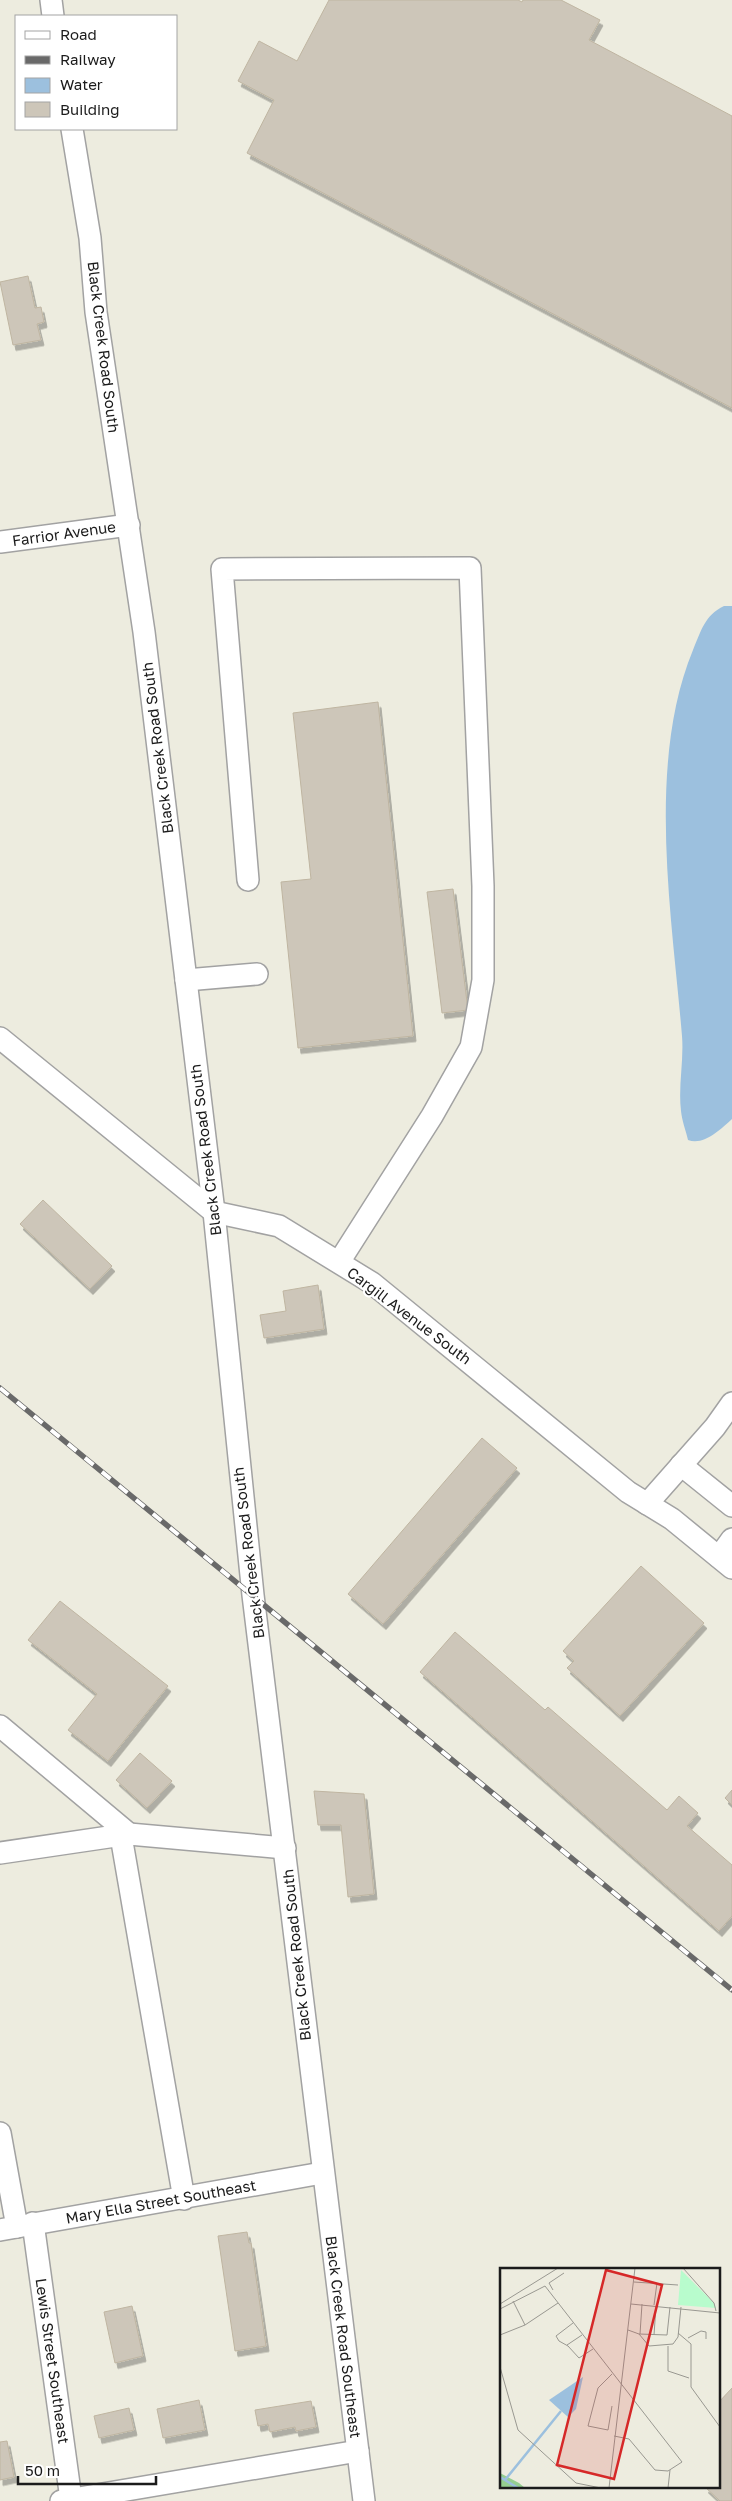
<svg xmlns="http://www.w3.org/2000/svg" width="732" height="2501" font-family="'Golos Text',sans-serif">
<style>
.water{fill:#9cc0de}
.building{fill:#cdc6b9;stroke:#bfb5a1;filter:url(#shadow)}
.lines{fill:none;stroke-linecap:round;stroke-linejoin:round}
.minor-casing{stroke:#a2a2a2;stroke-width:24}
.minor{stroke:#fff;stroke-width:21}
.rail-casing{stroke:#696969;stroke-width:5.5}
.rail{stroke:#fff;stroke-width:4;stroke-dasharray:11;stroke-linecap:butt}
.labels{text-anchor:middle;stroke-width:4.5;stroke-linejoin:round;paint-order:stroke}
.street-label{font-size:15px;fill:#1b1b1b;stroke:#fff}
.inset-river{fill:none;stroke:#9cc0de;stroke-width:2.5}
.inset-road{fill:none;stroke:#999891;stroke-width:1}
.view{fill:#d62828;fill-opacity:0.15;stroke:#d62828;stroke-width:2.5}
.inset-edge{fill:none;stroke:#1b1b1b;stroke-width:2.5}
</style>
<defs>
<filter id="shadow"><feDropShadow dx="3" dy="5.5" stdDeviation="0" flood-color="#0004"/></filter>
</defs>
<rect width="100%" height="100%" fill="#edecdf"/>
<path class="water" d="M724 606H732V1119C721 1129 704 1146 688 1140 686 1131 682 1121 681 1111 678 1086 684 1061 682 1036 672 916 646 764 693 650 701 631 705 615 724 606Z"/>
<g class="building">
<path d="M329 0H518L522 2 523 0H561L600 20 589 40 732 116V408L247 153 274 100 238 81 259 41 297 61Z"/>
<path d="M28 276 35 308 41 307 44 322 37 324 41 340 13 345 0 282Z"/>
<path d="M378 702 413 1036 298 1048 281 882 311 879 293 713Z"/>
<path d="M453 889 468 1010 442 1013 427 892Z"/>
<path d="M43 1200 112 1266 90 1289 20 1224Z"/>
<path d="M318 1285 324 1329 264 1338 260 1315 286 1311 283 1291Z"/>
<path d="M482 1438 517 1468 383 1624 348 1594Z"/>
<path d="M641 1566 704 1623 620 1716 567 1668 574 1661 563 1651Z"/>
<path d="M60 1601 168 1686 108 1761 68 1730 97 1694 28 1640Z"/>
<path d="M455 1632 545 1710 548 1707 667 1810 679 1796 698 1813 687 1826 732 1865V1916L719 1931 420 1672Z"/>
<path d="M140 1753 172 1781 147 1808 116 1780Z"/>
<path d="M732 1790V1805L725 1798Z"/>
<path d="M314 1791 364 1794 374 1894 348 1897 341 1825H318Z"/>
<path d="M247 2232 249 2243H251L266 2346 235 2351 218 2236Z"/>
<path d="M132 2306 143 2356 115 2363 104 2312Z"/>
<path d="M732 2388V2501H720L705 2487H718V2403Z"/>
<path d="M199 2400 205 2430 163 2438 157 2409Z"/>
<path d="M311 2401 316 2427 296 2431 295 2427 270 2432 268 2424 258 2426 255 2410Z"/>
<path d="M129 2408 134 2430 99 2438 94 2416Z"/>
<path d="M7 2441 14 2477 0 2480V2442Z"/>
</g>
<g class="lines">
<g class="minor-casing">
<g id="minor">
<path d="M51 0 53 16"/>
<path d="M72 129 90 238 96 312 144 632 214 1212 253 1595 364 2501"/>
<path d="M0 542 129 525"/>
<path d="M248 880 222 569 470 568 483 886V980L471 1047 432 1116 339 1262"/>
<path d="M186 980 257 974"/>
<path d="M0 1038 214 1212 279 1226 372 1283 628 1492 672 1519 732 1568"/>
<path d="M681 1465 732 1506"/>
<path d="M647 1504 715 1427 732 1403"/>
<path d="M719 1557 732 1539"/>
<path d="M0 1726 129 1834"/>
<path d="M121 1836 184 2199"/>
<path d="M0 1853 129 1834 285 1848"/>
<path d="M0 2133 17 2227"/>
<path d="M33 2223 71 2499"/>
<path d="M0 2230 322 2173"/>
<path d="M61 2501 358 2451"/>
</g>
</g>
<use href="#minor" class="minor"/>
<g class="rail-casing">
<path id="rail" d="M0 1388 732 1990"/>
</g>
<use href="#rail" class="rail"/>
</g>
<g class="labels">
<g class="street-label">
<text transform="translate(103 347) rotate(83)" y="5">Black Creek Road South</text>
<text transform="translate(64 534) rotate(-8)" y="5">Farrior Avenue</text>
<text transform="translate(158 748) rotate(-97)" y="5">Black Creek Road South</text>
<text transform="translate(206 1150) rotate(-97)" y="5">Black Creek Road South</text>
<text transform="translate(409 1316) rotate(37)" y="5">Cargill Avenue South</text>
<text transform="translate(249 1553) rotate(-97)" y="5">Black Creek Road South</text>
<text transform="translate(297 1955) rotate(-96)" y="5">Black Creek Road South</text>
<text transform="translate(161 2202) rotate(-10)" y="5">Mary Ella Street Southeast</text>
<text transform="translate(343 2337) rotate(83)" y="5">Black Creek Road Southeast</text>
<text transform="translate(52 2361) rotate(82)" y="5">Lewis Street Southeast</text>
</g>
</g>
<g transform="translate(500 2268)">
<rect width="220" height="220" fill="#edecdf"/>
<path d="M0 205 19 215 25 220H0Z" fill="#95cf91"/>
<path d="M181 2 214 35 216 40 178 37Z" fill="#b8fccd"/>
<path d="M83 109 76 141 68 149 49 132Z" fill="#9cc0de"/>
<path class="inset-river" d="M0 209 18 220M5 212 61 143"/>
<path class="inset-road" d="M183 0 214 35 216 43M134 14 178 17M53 22 49 15 64 5M13 33 25 57M0 36 58 0M131 36 220 45M154 37 157 15M0 41 45 18 182 194 168 203 155 202 129 171 114 168M73 55 56 68 59 73 68 78 79 90 93 81M128 62 139 66 167 67 170 39M178 65 191 76V119L220 159M139 66 149 78 173 76 178 69 181 39M140 66 142 36M0 67 25 57 58 35M154 67 156 38M188 70 201 63 206 64V71M67 77 82 67M168 78V103L189 110M0 99 18 162 76 215 101 220M112 138 108 162 88 158 98 120 112 106M109 220 135 0M168 220 170 202"/>
<path class="view" d="M106 2 162 17 114 211 57 197Z"/>
<rect width="220" height="220" class="inset-edge"/>
</g>
<rect x="15" y="15" width="162" height="115" fill="#ffffff" stroke="#a4a4a4"/>
<rect x="25" y="31" width="25" height="8" fill="#ffffff" stroke="#a4a4a4"/>
<text x="60" y="40" font-size="15" fill="#1b1b1b">Road</text>
<rect x="25" y="56" width="25" height="8" fill="#696969" stroke="#a4a4a4"/>
<text x="60" y="65" font-size="15" fill="#1b1b1b">Railway</text>
<rect x="25" y="78" width="25" height="15" fill="#9cc0de" stroke="#a4a4a4"/>
<text x="60" y="90" font-size="15" fill="#1b1b1b">Water</text>
<rect x="25" y="102" width="25" height="15" fill="#cdc6b9" stroke="#a4a4a4"/>
<text x="60" y="115" font-size="15" fill="#1b1b1b">Building</text>
<path d="M18 2476v8h138v-8" fill="none" stroke="#1b1b1b" stroke-width="2.5"/>
<text x="25" y="2476" font-size="15" fill="#1b1b1b" stroke="#ffffff" stroke-width="4" paint-order="stroke">50 m</text>
</svg>
